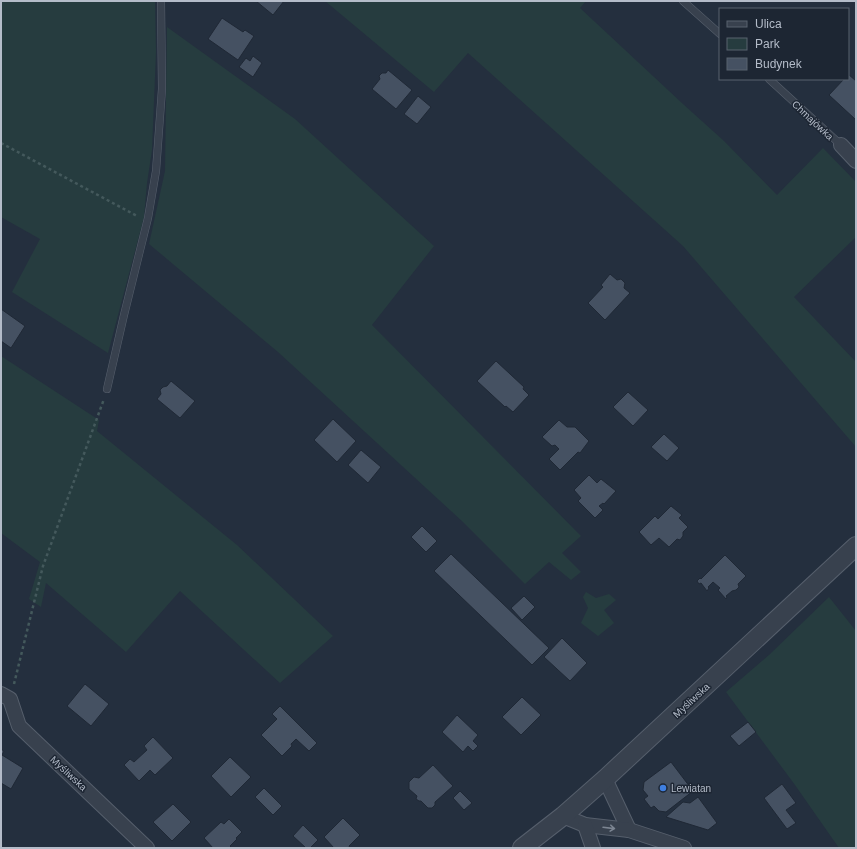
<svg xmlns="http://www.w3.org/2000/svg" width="857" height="849" font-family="Helvetica,sans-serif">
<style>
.green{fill:#263c3f}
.building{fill:#455162;stroke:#1f2835}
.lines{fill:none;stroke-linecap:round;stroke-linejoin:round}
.service-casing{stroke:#565f6c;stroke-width:8}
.minor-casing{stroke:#565f6c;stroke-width:16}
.tertiary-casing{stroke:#565f6c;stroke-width:20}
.path{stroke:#44595c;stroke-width:2.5;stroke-dasharray:3 3;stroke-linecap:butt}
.service{stroke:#38414e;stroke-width:7}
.minor{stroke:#38414e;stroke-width:14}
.tertiary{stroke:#38414e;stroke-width:18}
.oneway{stroke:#7c8592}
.shop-dot{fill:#3f7fe0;stroke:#1d2633;stroke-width:1.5}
.labels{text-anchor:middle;stroke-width:3;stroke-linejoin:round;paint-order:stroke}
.street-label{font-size:10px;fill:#b4bcc9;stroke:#1d2633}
.poi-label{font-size:10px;fill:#b4bcc9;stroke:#1d2633;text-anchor:start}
</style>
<rect width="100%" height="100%" fill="#242f3e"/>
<g class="green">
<path d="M1 1H155L156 52 152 150 147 183 144 217 108 353 12 292 40 239 1 217Z"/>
<path d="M325 1H586L580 8 683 104 724 141 777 195 823 148 856 182V237L794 297 856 362V447L683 246 468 53 434 92Z"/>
<path d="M167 27 295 119 434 246 372 325 581 536 562 553 581 572 571 580 549 562 525 584 463 522 278 352 149 244 165 171Z"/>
<path d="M1 356 99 420 97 431 237 545 333 636 280 683 180 591 126 652 46 583 41 607 29 599 40 562 1 533Z"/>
<path d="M586 592 596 598 609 594 616 600 604 610 614 623 598 636 581 623 588 608 583 597Z"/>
<path d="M829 597 856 631V848H839L795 785 726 692 769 655Z"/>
</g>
<g class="building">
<path d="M256 1H284L273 15Z"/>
<path d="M222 18 243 32 245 30 254 36 238 60 208 39Z"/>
<path d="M253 56 262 63 253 77 239 67 246 58 250 61Z"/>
<path d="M388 70 412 90 396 109 372 89 380 79 379 76 382 73H386Z"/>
<path d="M848 74 856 81V118L855 119 829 95 844 79H848Z"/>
<path d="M418 96 431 107 417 124 404 114Z"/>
<path d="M610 274 617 280 621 279 625 283 624 288 630 293 605 320 588 303 603 287 601 285Z"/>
<path d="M1 309 25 326 11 348 1 341Z"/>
<path d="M496 361 524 387 523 389 529 395 513 412 506 406 505 407 477 381Z"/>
<path d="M171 381 195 401 180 418 157 399 161 394 160 390 163 387 167 386Z"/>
<path d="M628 392 648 410 633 426 613 407Z"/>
<path d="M333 419 356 441 337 462 314 440Z"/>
<path d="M559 420 567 427H575L589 441 580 453 578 452 560 470 549 459 559 449 555 445 552 446 542 437Z"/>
<path d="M664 434 679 448 667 461 651 447Z"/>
<path d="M361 450 381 467 368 483 348 465Z"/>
<path d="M589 475 597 483 601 479 616 491 604 504 603 503 599 506 603 510 595 518 578 501 581 498 574 490Z"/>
<path d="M671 506 682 515 679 518 688 527 683 532V536L680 540 677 539 669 547 659 538 651 545 639 532 655 516 658 519Z"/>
<path d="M422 526 437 541 426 552 411 537Z"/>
<path d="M451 554 549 648 532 665 434 571Z"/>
<path d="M725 555 746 576 738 584 739 587 736 590 732 591 726 596 727 597 726 599 718 590 720 588 713 582 708 587 709 588 707 591 701 583 699 584 697 581 700 578 701 579Z"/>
<path d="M524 596 535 607 522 620 511 608Z"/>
<path d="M562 638 587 663 570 681 544 657Z"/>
<path d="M85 684 109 704 91 726 67 706Z"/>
<path d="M522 697 541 715 521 735 502 717Z"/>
<path d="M280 706 317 743 309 751 296 739 291 744 292 746 282 756 261 735 277 719 272 714Z"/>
<path d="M457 715 478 735 473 741 478 746 473 751 468 746 463 752 442 732Z"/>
<path d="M748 722 756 732 739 746 730 736Z"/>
<path d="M153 737 173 758 155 775 150 770 139 781 124 765 130 759 134 762 147 750 144 746Z"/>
<path d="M1 749 4 751 2 755 23 768 11 789 1 783Z"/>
<path d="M230 757 251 777 231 797 211 776Z"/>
<path d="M671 762 693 791 666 812 659 811 654 806 651 808 644 799 648 796 643 790 644 782Z"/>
<path d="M433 765 453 786 435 802V805L432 808H428L421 801H419L416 799 417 796 409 789V782L414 777 419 778Z"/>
<path d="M782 784 796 803 786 810 796 823 787 829 764 798Z"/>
<path d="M264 788 282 806 273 815 255 797Z"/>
<path d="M460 791 472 803 464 810 453 798Z"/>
<path d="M698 797 717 823 708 830 666 817 683 802 690 803Z"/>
<path d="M173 804 191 822 172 841 153 822Z"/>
<path d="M343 818 360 835 349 846 350 848H334L324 837Z"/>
<path d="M229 819 242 832 236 838 237 839 230 846 232 848H213L204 838 221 822 224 824Z"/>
<path d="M303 825 318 840 310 848H306L293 836Z"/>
</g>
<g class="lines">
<g class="service-casing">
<g id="service">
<path d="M683 1 720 34"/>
<path d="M769 79 841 145"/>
<path d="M107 389 124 315 148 218 156 171 162 89 161 1"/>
</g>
</g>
<g class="minor-casing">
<g id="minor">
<path d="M841 145 856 161"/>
<path d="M1 694 10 699 19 726 147 848"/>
<path d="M605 779 629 830"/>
<path d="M563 816 585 825 629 830 684 848"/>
<path d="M585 825 593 848"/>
</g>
</g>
<g class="tertiary-casing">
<path id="tertiary" d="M522 848 563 816 605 779 856 546"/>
</g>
<g class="path">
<path d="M1 143 137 216"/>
<path d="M14 684 43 566 104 399"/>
</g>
<use href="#service" class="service"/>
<use href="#minor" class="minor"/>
<use href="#tertiary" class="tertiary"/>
</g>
<defs><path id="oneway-shaft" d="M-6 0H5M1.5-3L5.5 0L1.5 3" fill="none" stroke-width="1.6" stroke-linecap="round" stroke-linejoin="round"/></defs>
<use class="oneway" href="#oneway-shaft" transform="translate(609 828) rotate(7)"/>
<circle class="shop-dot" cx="663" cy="788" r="4"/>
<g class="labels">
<g class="street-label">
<text transform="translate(813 120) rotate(43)" y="4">Chmajówka</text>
<text transform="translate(691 700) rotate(-43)" y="4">Myśliwska</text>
<text transform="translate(69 773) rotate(43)" y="4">Myśliwska</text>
</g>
<g class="poi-label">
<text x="671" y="792">Lewiatan</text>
</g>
</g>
<rect width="857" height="849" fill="none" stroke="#b4bcc9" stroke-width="4"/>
<rect x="719" y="8" width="130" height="72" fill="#1d2633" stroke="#59626f"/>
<rect x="727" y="21" width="20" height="6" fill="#38414e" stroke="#59626f"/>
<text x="755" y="28" font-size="12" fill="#b4bcc9">Ulica</text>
<rect x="727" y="38" width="20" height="12" fill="#263c3f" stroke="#59626f"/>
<text x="755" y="48" font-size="12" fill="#b4bcc9">Park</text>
<rect x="727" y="58" width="20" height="12" fill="#455162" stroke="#59626f"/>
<text x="755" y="68" font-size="12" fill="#b4bcc9">Budynek</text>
</svg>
